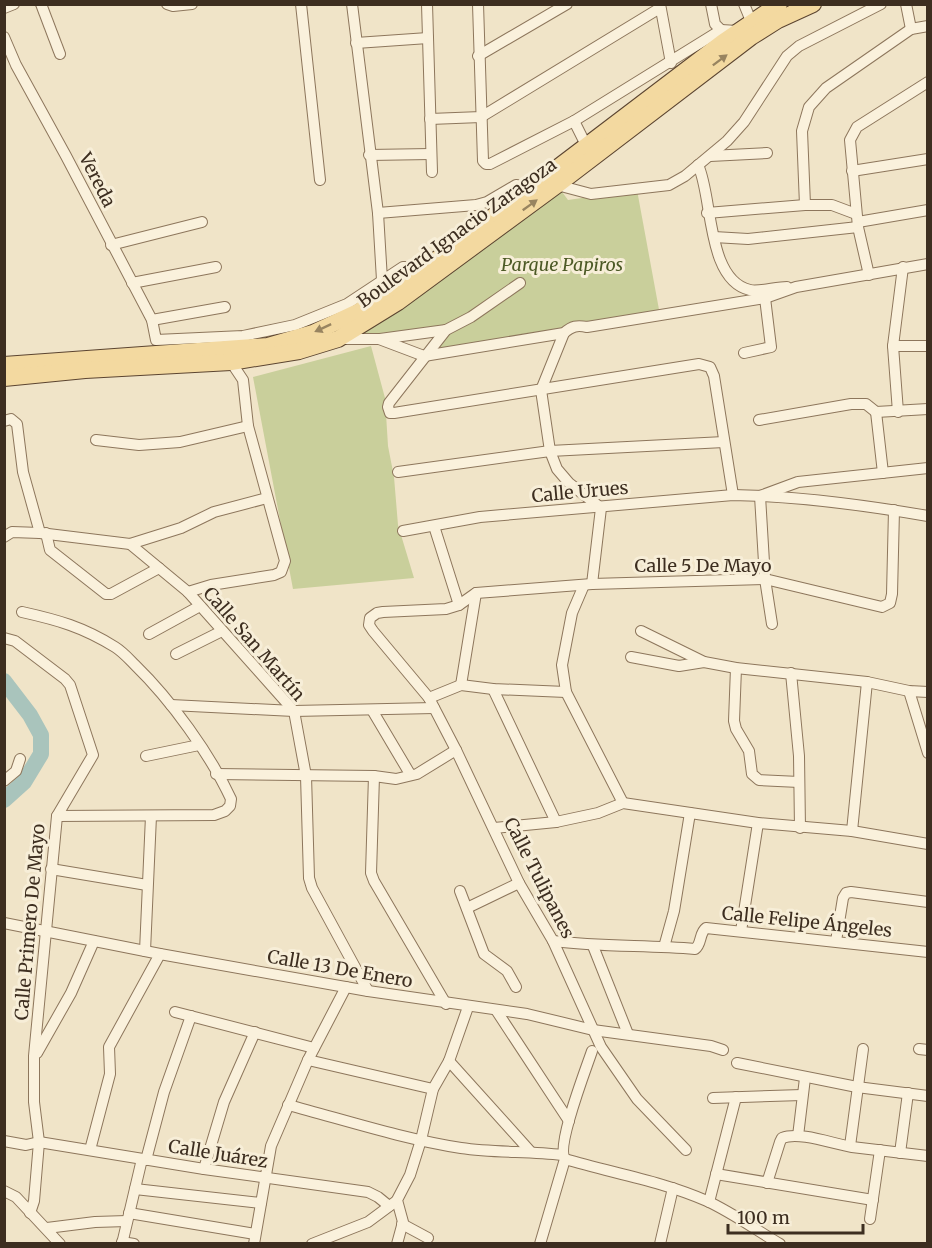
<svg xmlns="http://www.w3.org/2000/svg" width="932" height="1248" font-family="Merriweather,serif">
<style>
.green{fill:#c9cf9b}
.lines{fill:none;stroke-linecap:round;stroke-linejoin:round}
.river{stroke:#a9c4bc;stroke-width:16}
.street-casing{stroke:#8d765c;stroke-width:12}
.primary-casing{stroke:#5b4430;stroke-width:18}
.street{stroke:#faf1dc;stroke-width:10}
.primary{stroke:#f3d9a0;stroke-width:16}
.oneway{fill:#988460}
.labels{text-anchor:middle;stroke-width:6;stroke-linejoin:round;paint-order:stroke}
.street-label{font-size:18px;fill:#3d2e20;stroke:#f7eed8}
.park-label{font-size:18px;font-style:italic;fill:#4d5a26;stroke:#f7eed8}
</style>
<rect width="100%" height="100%" fill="#f0e4c8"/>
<g class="green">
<path d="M557 185 568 200 637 190 660 315 429 350 445 330 358 334Z"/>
<path d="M371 346 385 398 388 446 394 477 398 525 414 578 293 589 253 377Z"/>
</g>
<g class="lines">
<path class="river" d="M4 681 30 715 41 735V754L24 782 4 800"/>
<g class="street-casing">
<g id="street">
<path d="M41 4 60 54"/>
<path d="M167 4 173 6 192 4"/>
<path d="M301 4 320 180"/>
<path d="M352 4 378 213 382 280"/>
<path d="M427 4 432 172"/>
<path d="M478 4 483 161 486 164H490L574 121 721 30 738 31"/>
<path d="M660 4 671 63"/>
<path d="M711 4 715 24 721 30"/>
<path d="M744 4 751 21"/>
<path d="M906 4 911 29"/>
<path d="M4 8 14 4"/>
<path d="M4 37 16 65 66 156 152 320 156 340 243 336 295 325 347 304 403 267H427"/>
<path d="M356 43 428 38"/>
<path d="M478 56 567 4"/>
<path d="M430 119 481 117 660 8"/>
<path d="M574 121 587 147"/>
<path d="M369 155 431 154"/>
<path d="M710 156 767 153"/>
<path d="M698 165C713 196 706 280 750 290 759 292 776 287 787 287"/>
<path d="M852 171 928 159"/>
<path d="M557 185 591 194 669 185 685 176 727 141 744 122 787 56 799 46 881 4"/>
<path d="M805 205 802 131 809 107 826 88 911 29 928 26"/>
<path d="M378 213 476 205 487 202 516 185 532 187"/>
<path d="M707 213 805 205H832L856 214"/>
<path d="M858 222 928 210"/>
<path d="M714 237 748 239 858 227"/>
<path d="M111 245 202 222"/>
<path d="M869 275 858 227 850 140 857 127 928 82"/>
<path d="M132 283 216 267"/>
<path d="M520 283 471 317 446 330 389 403 388 407 390 413H394L699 364 710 367 714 376 733 495"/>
<path d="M152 320 225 307"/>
<path d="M564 333 541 390 550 451 557 469 569 483 601 508 592 584"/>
<path d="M342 339H379L424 356 564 333C572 326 577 325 587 327L765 298 796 287 928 264"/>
<path d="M380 339 446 330"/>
<path d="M893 346H928"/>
<path d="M744 353 771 347 765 298"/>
<path d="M876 412 883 473"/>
<path d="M876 412 928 409"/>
<path d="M898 412 893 346 903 267"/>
<path d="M759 420 851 404H866L876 412"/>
<path d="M4 421 11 419 17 424 23 472 40 533"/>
<path d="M96 440 139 445 180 442 248 426"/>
<path d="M398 472 550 451 724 442"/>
<path d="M434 526 459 605"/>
<path d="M403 531 480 517 733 495C797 496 864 505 928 516"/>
<path d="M46 533 50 550 106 594H111L159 568"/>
<path d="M4 537 12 532 40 533 130 544 181 528 214 512 267 498"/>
<path d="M130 544 188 592 294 711 306 776 309 878 312 888 368 991"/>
<path d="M584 585 572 613 562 665 566 692 623 803"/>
<path d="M188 592 211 585 274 575 281 572 285 561 248 426 243 380 231 362"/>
<path d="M22 612C58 620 83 627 115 647 123 652 129 659 135 665 171 700 210 754 231 799L230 806 225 811 214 815 57 816"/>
<path d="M772 624 765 579 760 496 798 482 928 468"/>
<path d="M641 631 704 662 736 668 867 682 909 691 928 692"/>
<path d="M149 634 200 606"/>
<path d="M4 638 15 641 65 679 70 685 93 755 57 816 34 1056V1102L39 1142 34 1201 30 1213"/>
<path d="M176 654 222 631"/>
<path d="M631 657 679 666 704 662"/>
<path d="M736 668 734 721 736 729 749 751 752 774 759 780 799 782"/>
<path d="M791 673 799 756 800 828"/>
<path d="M461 685 476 593"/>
<path d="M493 689 556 822"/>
<path d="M909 691 928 753"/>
<path d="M429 698 461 685 493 689 566 692"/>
<path d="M171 705 294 711 434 708"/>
<path d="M372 710 410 774"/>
<path d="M146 756 199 745"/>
<path d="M216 774 374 776 396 779 417 774 456 750"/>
<path d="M374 776 371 873 374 881 446 1004"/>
<path d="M4 781 16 771 20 759"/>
<path d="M494 828 556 822 598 813 623 803 758 823 852 831 928 844"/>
<path d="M852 831 867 682"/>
<path d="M51 869 147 885"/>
<path d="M460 891 484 954 507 971 516 987"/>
<path d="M467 908 519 883"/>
<path d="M4 923 160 954 368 991 527 1014 593 1030 711 1046 723 1050"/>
<path d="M741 931 758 823"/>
<path d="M553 941C600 947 647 945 695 949 702 944 699 933 706 928L928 952"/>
<path d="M836 941 843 898 846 893 851 892 928 902"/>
<path d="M593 946 628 1034"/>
<path d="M664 947 674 911 690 813"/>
<path d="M145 951 151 816"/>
<path d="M496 1010 569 1121"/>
<path d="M175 1012 314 1048"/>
<path d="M919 1049 928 1050"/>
<path d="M37 1053 71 993 94 941"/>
<path d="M308 1060 433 1089"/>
<path d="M449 1061 530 1151"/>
<path d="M737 1063 857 1087 928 1096"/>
<path d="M713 1098 802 1095"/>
<path d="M288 1105C345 1120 403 1139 461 1148 495 1153 529 1151 562 1155"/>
<path d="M798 1136 805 1078"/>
<path d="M4 1141 26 1145 39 1142 204 1169 368 1192 378 1197 389 1206"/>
<path d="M850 1146 863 1049"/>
<path d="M90 1150 110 1074 109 1047 160 954"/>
<path d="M686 1150 637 1099 601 1047 553 941 519 883 456 750 429 698 373 631 369 625 370 618 377 613 383 612 446 609 459 605 476 593 592 584 765 579 882 607 890 603 892 594 894 510"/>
<path d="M900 1153 908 1093"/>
<path d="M565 1159C612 1173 662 1181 707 1201 733 1213 756 1230 780 1244"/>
<path d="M146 1160 164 1092 191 1016"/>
<path d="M204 1169 224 1102 255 1032"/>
<path d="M716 1174 873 1200"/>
<path d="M767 1183 780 1142 782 1138C800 1131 833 1144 852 1147 877 1150 902 1153 928 1156"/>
<path d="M135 1189 261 1203"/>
<path d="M4 1191 16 1197 60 1244"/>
<path d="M709 1202 736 1097"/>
<path d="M129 1213 255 1234"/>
<path d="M870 1219 880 1150"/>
<path d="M402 1224 428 1238"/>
<path d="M47 1228 95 1222 127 1221"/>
<path d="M122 1242 134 1244"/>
<path d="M122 1244 142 1159"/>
<path d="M254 1244 271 1146 308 1060 346 987"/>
<path d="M312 1244 368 1222 395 1202"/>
<path d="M397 1244 403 1222 397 1200 410 1175 421 1140 433 1089 449 1061 468 1007"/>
<path d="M540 1244 565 1159C556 1146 586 1069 592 1051"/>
<path d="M660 1244 673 1188"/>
</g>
</g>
<g class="primary-casing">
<g id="primary">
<path d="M4 365 268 346 313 333 358 312 427 267 723 42 779 4"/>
<path d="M4 378 85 370 231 362 299 351 338 339 398 302 557 185 751 37 778 20 813 4"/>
</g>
</g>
<use href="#street" class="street"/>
<use href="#primary" class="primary"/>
</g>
<defs><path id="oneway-solid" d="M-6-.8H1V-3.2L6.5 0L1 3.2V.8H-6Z" transform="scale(1.5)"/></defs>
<g class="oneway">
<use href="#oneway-solid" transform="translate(720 60) rotate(-37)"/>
<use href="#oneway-solid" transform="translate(530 205) rotate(-36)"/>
<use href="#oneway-solid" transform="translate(323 328) rotate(155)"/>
</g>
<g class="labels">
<g class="street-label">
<text transform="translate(97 180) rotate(63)" y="6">Vereda</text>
<text transform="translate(457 233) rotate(-36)" y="6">Boulevard Ignacio Zaragoza</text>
<text transform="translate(580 492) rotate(-5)" y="6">Calle Urues</text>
<text x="703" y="572">Calle 5 De Mayo</text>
<text transform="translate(254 644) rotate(49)" y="6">Calle San Martín</text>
<text transform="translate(539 878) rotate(63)" y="6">Calle Tulipanes</text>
<text transform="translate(30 922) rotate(-85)" y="6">Calle Primero De Mayo</text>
<text transform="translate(807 922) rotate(6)" y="6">Calle Felipe Ángeles</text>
<text transform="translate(340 969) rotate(10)" y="6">Calle 13 De Enero</text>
<text transform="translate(218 1154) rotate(9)" y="6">Calle Juárez</text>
</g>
<g class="park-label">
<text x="562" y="271">Parque Papiros</text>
</g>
</g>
<rect width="932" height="1248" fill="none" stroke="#3d2e20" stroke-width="12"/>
<path d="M728 1224v9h135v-9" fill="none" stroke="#3d2e20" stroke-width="3"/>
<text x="737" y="1224" font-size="18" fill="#3d2e20" stroke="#f7eed8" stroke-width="4.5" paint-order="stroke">100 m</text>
</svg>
